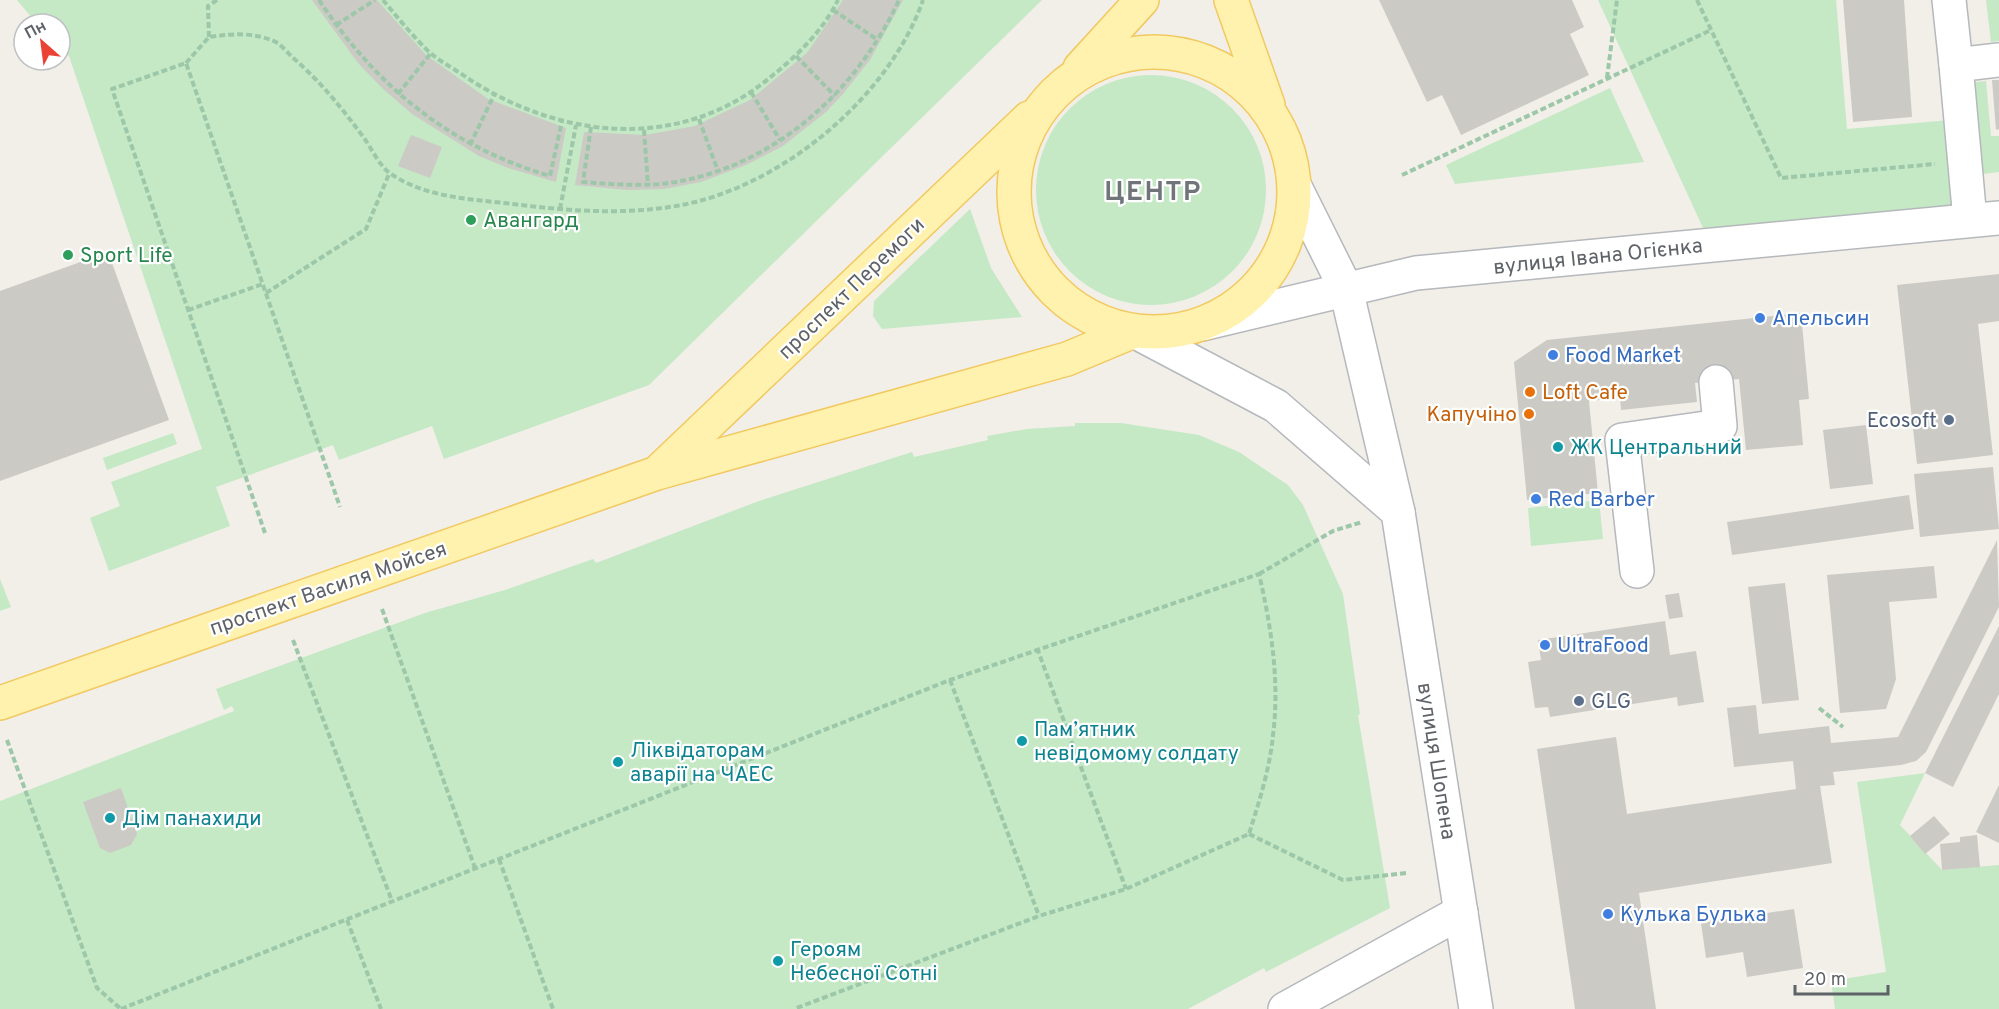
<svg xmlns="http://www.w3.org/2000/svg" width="1999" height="1009" font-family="Overpass,sans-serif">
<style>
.green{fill:#c5e8c5}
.building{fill:#cccac5}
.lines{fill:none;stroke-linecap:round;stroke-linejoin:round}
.minor-casing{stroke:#b5b8bc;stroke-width:36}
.major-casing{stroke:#f2c960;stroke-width:36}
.path{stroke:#9cc7a9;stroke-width:4;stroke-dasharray:6 3;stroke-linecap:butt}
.minor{stroke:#fff;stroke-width:33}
.major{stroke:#fff2af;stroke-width:33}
.leisure-dot{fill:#2e9e5b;stroke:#fff;stroke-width:2}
.shop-dot{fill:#3f7fe0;stroke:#fff;stroke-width:2}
.food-dot{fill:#e8710a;stroke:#fff;stroke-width:2}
.service-dot{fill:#5c6f8a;stroke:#fff;stroke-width:2}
.culture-dot{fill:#0f9aa8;stroke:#fff;stroke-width:2}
.labels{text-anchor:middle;stroke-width:4.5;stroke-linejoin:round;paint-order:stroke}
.leisure-label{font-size:21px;fill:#27864d;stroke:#fff;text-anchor:start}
.street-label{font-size:21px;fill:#5f6368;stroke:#fff}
.shop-label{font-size:21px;fill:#366cbe;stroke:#fff;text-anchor:start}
.food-label{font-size:21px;fill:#c56008;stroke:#fff;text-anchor:start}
.service-label{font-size:21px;fill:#4e5e75;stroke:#fff;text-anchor:end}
.culture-label{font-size:21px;fill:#0d838f;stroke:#fff;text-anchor:start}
.district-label{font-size:27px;font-weight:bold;letter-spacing:1.5px;fill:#70757a;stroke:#fff}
</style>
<rect width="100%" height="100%" fill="#f1efe8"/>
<g class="green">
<path d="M17 0H1042L649 385 444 459 432 426 339 460 333 445 216 487 230 526 109 571 90 518 120 506 111 482 202 449 69 56 60 47V24H37Z"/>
<path d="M1598 0H1836L1847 129 1950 120 1959 204 1704 230Z"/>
<path d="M1986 0H1999V41L1991 42Z"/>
<circle cx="1151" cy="190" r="115"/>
<path d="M1986 81 1991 136H1999V172L1974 175 1966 83Z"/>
<path d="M1610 88 1644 162 1455 184 1446 165Z"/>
<path d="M970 209 991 268 1022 317 882 329 873 316 874 301Z"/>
<path d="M1075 423H1121L1199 435 1239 452 1288 485 1303 505 1343 594 1360 714 1358 715 1390 908 1266 972 1264 968 1188 1009H0V801L234 711 232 706 224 710 216 689 425 613 505 590 593 559 596 563 759 501 912 452 914 457 988 440 987 436 1027 429 1075 426Z"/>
<path d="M173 433 177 444 107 470 103 458Z"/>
<path d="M1599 500 1603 539 1531 546 1528 508Z"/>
<path d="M0 579 11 607 0 611Z"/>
<path d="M1925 773 1900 825 1942 870 1999 865V1009H1835L1831 981 1886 972 1857 782Z"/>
</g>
<g class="building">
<path d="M312 0H377L426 55 488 99 566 128 556 182 508 168 479 156 412 114 382 88 358 63Z"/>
<path d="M843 0H903L870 60 842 95 826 112 783 146 746 165 701 182 664 189 627 190 575 185 584 132 645 135 695 126 750 100 807 53Z"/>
<path d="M1379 0H1572L1584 27 1570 34 1589 75 1461 135 1442 95 1427 102Z"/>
<path d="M1843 0H1904L1912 117 1853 122Z"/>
<path d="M1992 80H1999V129L1996 130Z"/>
<path d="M411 135 442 147 430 178 398 166Z"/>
<path d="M108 252 169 420 0 481V291Z"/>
<path d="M1999 274V321L1978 324 1993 455 1917 464 1897 285Z"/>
<path d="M1801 313 1809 399 1799 400 1803 445 1746 450 1739 379 1695 383 1697 402 1621 410 1620 398 1589 401 1598 493 1527 500 1514 362 1547 340Z"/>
<path d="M1866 425 1873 484 1830 489 1823 430Z"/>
<path d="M1993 467 1999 529 1920 537 1914 474Z"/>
<path d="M1909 495 1914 529 1732 555 1727 522Z"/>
<path d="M1997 540 1999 607 1926 752 1916 761 1901 765 1833 772 1835 785 1820 786 1832 863 1639 893 1656 1009H1575L1537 749 1616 737 1627 814 1796 789 1793 761 1734 767 1727 708 1756 705 1759 734 1829 726 1831 743 1898 737Z"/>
<path d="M1934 566 1937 598 1889 602 1896 679 1886 709 1840 713 1827 575Z"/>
<path d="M1785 583 1799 700 1762 704 1748 587Z"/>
<path d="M1679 593 1683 617 1669 619 1665 595Z"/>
<path d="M1665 621 1670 655 1696 651 1704 702 1678 706 1677 697 1550 717 1548 707 1535 708 1528 662 1541 660 1538 640Z"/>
<path d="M1999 626V694L1953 787 1925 773Z"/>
<path d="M1999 785V843L1976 832Z"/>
<path d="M121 788 137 834 131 845 110 853 100 848 83 802Z"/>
<path d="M1934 816 1950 834 1925 854 1910 836Z"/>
<path d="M1977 835 1980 867 1942 870 1940 844 1960 842V837Z"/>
<path d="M1794 909 1803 968 1747 977 1743 952 1706 958 1701 923Z"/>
</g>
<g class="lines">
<g class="minor-casing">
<g id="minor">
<path d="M1949 0 1956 65"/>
<path d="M1295 187 1346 289 1398 512 1476 1009"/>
<path d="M1970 220 1956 65 1999 60"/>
<path d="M1202 324 1416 273 1999 218"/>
<path d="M1134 331 1276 406 1398 512"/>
<path d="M1637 571 1622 440 1720 426 1716 382"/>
<path d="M1285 1009 1461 912"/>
</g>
</g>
<g class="major-casing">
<g id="major">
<path d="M1231 0 1268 105"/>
<circle cx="1154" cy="192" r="140"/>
<path d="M1080 68 1142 0"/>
<path d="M661 469 1029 118"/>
<path d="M0 703 657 473 1067 359 1134 331"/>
</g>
</g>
<g class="path">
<path d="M319 0C377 87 449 146 550 176L562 121"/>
<path d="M383 0C397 17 412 35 428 51 439 61 453 68 466 77 560 140 682 153 773 75 798 55 824 29 838 0"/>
<path d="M1697 0 1781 178 1935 164"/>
<path d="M833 10 878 40"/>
<path d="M336 25 375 0"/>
<path d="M209 37 208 6 217 0"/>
<path d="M796 56 835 96"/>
<path d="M186 63 209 37C230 34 250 32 271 40 279 42 286 51 292 57 320 81 342 108 364 138 372 149 380 167 391 174 427 198 471 199 513 204 567 211 622 215 676 206 779 189 889 98 923 0"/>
<path d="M1607 78 1617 0"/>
<path d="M751 92 780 140"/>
<path d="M398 94 431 53"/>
<path d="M699 119 718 171"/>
<path d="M591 127 583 182C609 184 635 186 661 184 768 172 855 95 899 0"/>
<path d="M644 130 648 185"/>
<path d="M470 145 494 95"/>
<path d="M1402 175 1711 30"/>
<path d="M560 209 576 125"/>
<path d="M266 293 366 229 389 174"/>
<path d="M188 310 263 284"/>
<path d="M265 533 112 89 186 63 340 507"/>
<path d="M1259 574 1333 531 1362 522"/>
<path d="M382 609 475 868"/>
<path d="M293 640 392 901"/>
<path d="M1037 648 1126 889"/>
<path d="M950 680 1039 916"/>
<path d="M1819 708 1843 727"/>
<path d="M7 740 97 988 121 1009"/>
<path d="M1249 834 1343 880 1406 873"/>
<path d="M499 859 553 1009"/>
<path d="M347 920 381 1009"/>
<path d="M121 1009 950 680 1259 574C1271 626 1280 681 1273 735 1270 768 1259 802 1249 834L1126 889 1039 916 794 1009"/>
</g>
<use href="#minor" class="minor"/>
<use href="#major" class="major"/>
</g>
<g class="leisure-dot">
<circle cx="471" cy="220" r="6"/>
<circle cx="68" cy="255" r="6"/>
</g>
<g class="shop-dot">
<circle cx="1760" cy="318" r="6"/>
<circle cx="1553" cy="355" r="6"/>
<circle cx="1536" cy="499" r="6"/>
<circle cx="1545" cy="645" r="6"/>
<circle cx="1608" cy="914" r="6"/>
</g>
<g class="food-dot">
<circle cx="1530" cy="392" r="6"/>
<circle cx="1529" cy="414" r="6"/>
</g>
<g class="service-dot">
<circle cx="1949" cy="420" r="6"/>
<circle cx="1579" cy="701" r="6"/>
</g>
<g class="culture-dot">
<circle cx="1558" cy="447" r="6"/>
<circle cx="1022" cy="741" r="6"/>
<circle cx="618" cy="762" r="6"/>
<circle cx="110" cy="818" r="6"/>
<circle cx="778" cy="961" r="6"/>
</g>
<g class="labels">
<g class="leisure-label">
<text x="483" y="227">Авангард</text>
<text x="80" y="262">Sport Life</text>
</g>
<g class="street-label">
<text transform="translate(1598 256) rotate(-6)" y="7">вулиця Івана Огієнка</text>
<text transform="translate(851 288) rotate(-44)" y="7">проспект Перемоги</text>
<text transform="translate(328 588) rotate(-19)" y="7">проспект Василя Мойсея</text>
<text transform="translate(1437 761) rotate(81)" y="7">вулиця Шопена</text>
</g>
<g class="shop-label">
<text x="1772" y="325">Апельсин</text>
<text x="1565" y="362">Food Market</text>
<text x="1548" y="506">Red Barber</text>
<text x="1557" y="652">UltraFood</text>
<text x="1620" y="921">Кулька Булька</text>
</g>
<g class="food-label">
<text x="1542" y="399">Loft Cafe</text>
<text x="1517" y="421" text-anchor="end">Капучіно</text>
</g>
<g class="service-label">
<text x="1937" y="427">Ecosoft</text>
<text x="1591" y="708" text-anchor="start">GLG</text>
</g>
<g class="culture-label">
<text x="1570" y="454">ЖК Центральний</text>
<text x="1034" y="736">Пам’ятник<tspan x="1034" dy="24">невідомому солдату</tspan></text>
<text x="630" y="757">Ліквідаторам<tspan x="630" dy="24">аварії на ЧАЕС</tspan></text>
<text x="122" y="825">Дім панахиди</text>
<text x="790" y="956">Героям<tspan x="790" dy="24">Небесної Сотні</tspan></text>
</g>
<g class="district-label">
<text x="1153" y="200">ЦЕНТР</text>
</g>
</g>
<g transform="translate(42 42) rotate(332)"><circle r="28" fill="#ffffff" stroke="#bfc1c3" stroke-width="1.5"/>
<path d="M0-4.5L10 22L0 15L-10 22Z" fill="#ea4335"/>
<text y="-9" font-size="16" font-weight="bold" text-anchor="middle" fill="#5f6368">Пн</text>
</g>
<path d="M1795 985v9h93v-9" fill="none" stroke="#5f6368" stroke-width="3"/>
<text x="1804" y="985" font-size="18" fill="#5f6368" stroke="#ffffff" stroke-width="4.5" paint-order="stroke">20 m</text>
</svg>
